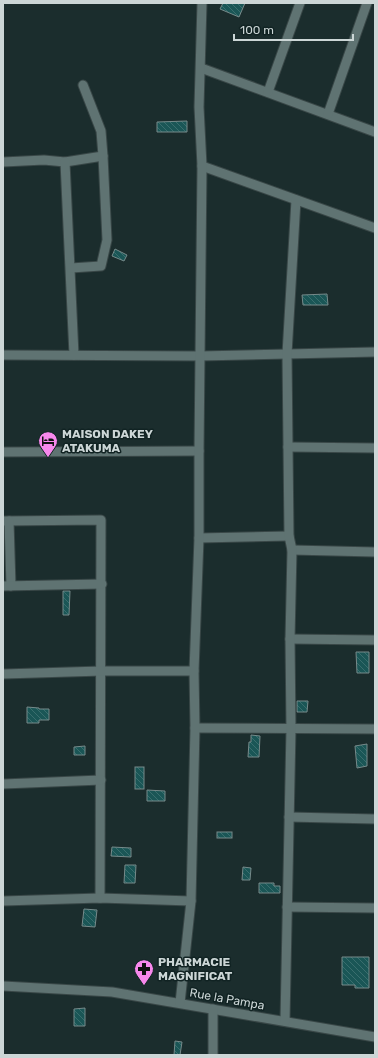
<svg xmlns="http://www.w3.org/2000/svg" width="378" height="1058" font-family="Rubik,sans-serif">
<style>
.building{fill:url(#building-back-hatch);stroke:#768a8a}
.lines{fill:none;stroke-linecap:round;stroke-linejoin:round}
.minor-casing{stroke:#394747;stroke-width:11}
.minor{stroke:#5f7372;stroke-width:9}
.labels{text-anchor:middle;stroke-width:3;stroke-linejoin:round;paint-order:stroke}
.poi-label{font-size:12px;font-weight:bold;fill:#ccd6d6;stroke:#112323;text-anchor:start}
.street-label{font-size:12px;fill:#ccd6d6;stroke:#112323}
</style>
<defs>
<pattern id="building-back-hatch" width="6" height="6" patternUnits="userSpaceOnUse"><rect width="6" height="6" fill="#1a5656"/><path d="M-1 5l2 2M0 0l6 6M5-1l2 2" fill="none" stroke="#3a6e6e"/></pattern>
</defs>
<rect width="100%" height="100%" fill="#1b2d2d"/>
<g class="building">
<path d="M223 3H245L239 17 220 9Z"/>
<path d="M187 121V132H157V122Z"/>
<path d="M115 249 127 255 124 261 112 256Z"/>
<path d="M327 294 328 305H303L302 295Z"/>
<path d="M63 591H70L69 615H63Z"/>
<path d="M356 652H369V673H357Z"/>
<path d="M297 701H308L307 712H297Z"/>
<path d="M27 707 39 708V709H49V720H39V723H27Z"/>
<path d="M251 735 260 736 259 757H248L249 742H251Z"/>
<path d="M367 744V766L357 768 355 746Z"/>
<path d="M85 746V755H74V747Z"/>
<rect x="135" y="767" width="9" height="22"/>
<path d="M147 790 165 791V801H147Z"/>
<rect x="217" y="832" width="15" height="6"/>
<path d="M112 847 131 848V857L111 856Z"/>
<path d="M125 865H136L135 883H124Z"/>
<path d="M243 867 251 868 250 880H242Z"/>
<path d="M259 883H274V886H280V893H259Z"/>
<path d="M84 909 97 910 95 927 82 926Z"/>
<path d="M342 957H369V988H355V985H342Z"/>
<path d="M85 1008V1026H74V1009Z"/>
<path d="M175 1041 182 1042 180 1055H174Z"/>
</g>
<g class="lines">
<g class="minor-casing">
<g id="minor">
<path d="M201 68 375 132"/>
<path d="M268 92 300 3"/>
<path d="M328 114 367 3"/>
<path d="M3 162 44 160 65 162 103 156"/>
<path d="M65 162 74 355"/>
<path d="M202 166 375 228"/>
<path d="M71 268 101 266 107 240 103 156 101 131 83 85"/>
<path d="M3 355 200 356 375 352"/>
<path d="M288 447 375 448"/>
<path d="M3 452 199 451"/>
<path d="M3 521 101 520 100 898"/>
<path d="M9 521 11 586"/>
<path d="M199 538 289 536"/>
<path d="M292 550 375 552"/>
<path d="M3 586 102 584"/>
<path d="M290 639 375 640"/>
<path d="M3 674 102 671H194"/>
<path d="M195 728 375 729"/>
<path d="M3 784 101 780"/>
<path d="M289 817 375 819"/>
<path d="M3 901 100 898 191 901"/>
<path d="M287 907 375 908"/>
<path d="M3 986 112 992 375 1037"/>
<path d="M180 1003 191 901 195 728 194 671 199 538V451L202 166 199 107 202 3"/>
<path d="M285 1021 291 729 290 639 292 550 289 536 287 354 296 200"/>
<path d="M213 1055V1009"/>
</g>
</g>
<use href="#minor" class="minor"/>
</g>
<defs>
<g id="hotel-pin" transform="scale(1)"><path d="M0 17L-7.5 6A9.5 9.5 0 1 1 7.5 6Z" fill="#f788ec" stroke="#112323"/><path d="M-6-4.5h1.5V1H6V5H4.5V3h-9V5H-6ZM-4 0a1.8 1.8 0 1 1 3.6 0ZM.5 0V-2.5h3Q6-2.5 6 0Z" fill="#111"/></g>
<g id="pharmacy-pin" transform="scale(1)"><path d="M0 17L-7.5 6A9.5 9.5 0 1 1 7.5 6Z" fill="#f788ec" stroke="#112323"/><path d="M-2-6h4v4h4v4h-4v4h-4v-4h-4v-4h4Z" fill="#111"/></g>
</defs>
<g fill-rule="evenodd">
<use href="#hotel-pin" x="48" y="441"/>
<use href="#pharmacy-pin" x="144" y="969"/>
</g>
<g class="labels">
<g class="poi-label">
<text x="62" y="438">MAISON DAKEY<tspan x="62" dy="14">ATAKUMA</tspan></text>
<text x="158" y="966">PHARMACIE<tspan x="158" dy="14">MAGNIFICAT</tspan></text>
</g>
<g class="street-label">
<text transform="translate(227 999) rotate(10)" y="4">Rue la Pampa</text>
</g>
</g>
<rect width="378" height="1058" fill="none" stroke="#ccd6d6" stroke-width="8"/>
<path d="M234 34v6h119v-6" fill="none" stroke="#ccd6d6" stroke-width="2"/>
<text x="240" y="34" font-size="12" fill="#ccd6d6" stroke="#112323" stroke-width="3" paint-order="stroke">100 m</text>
</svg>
